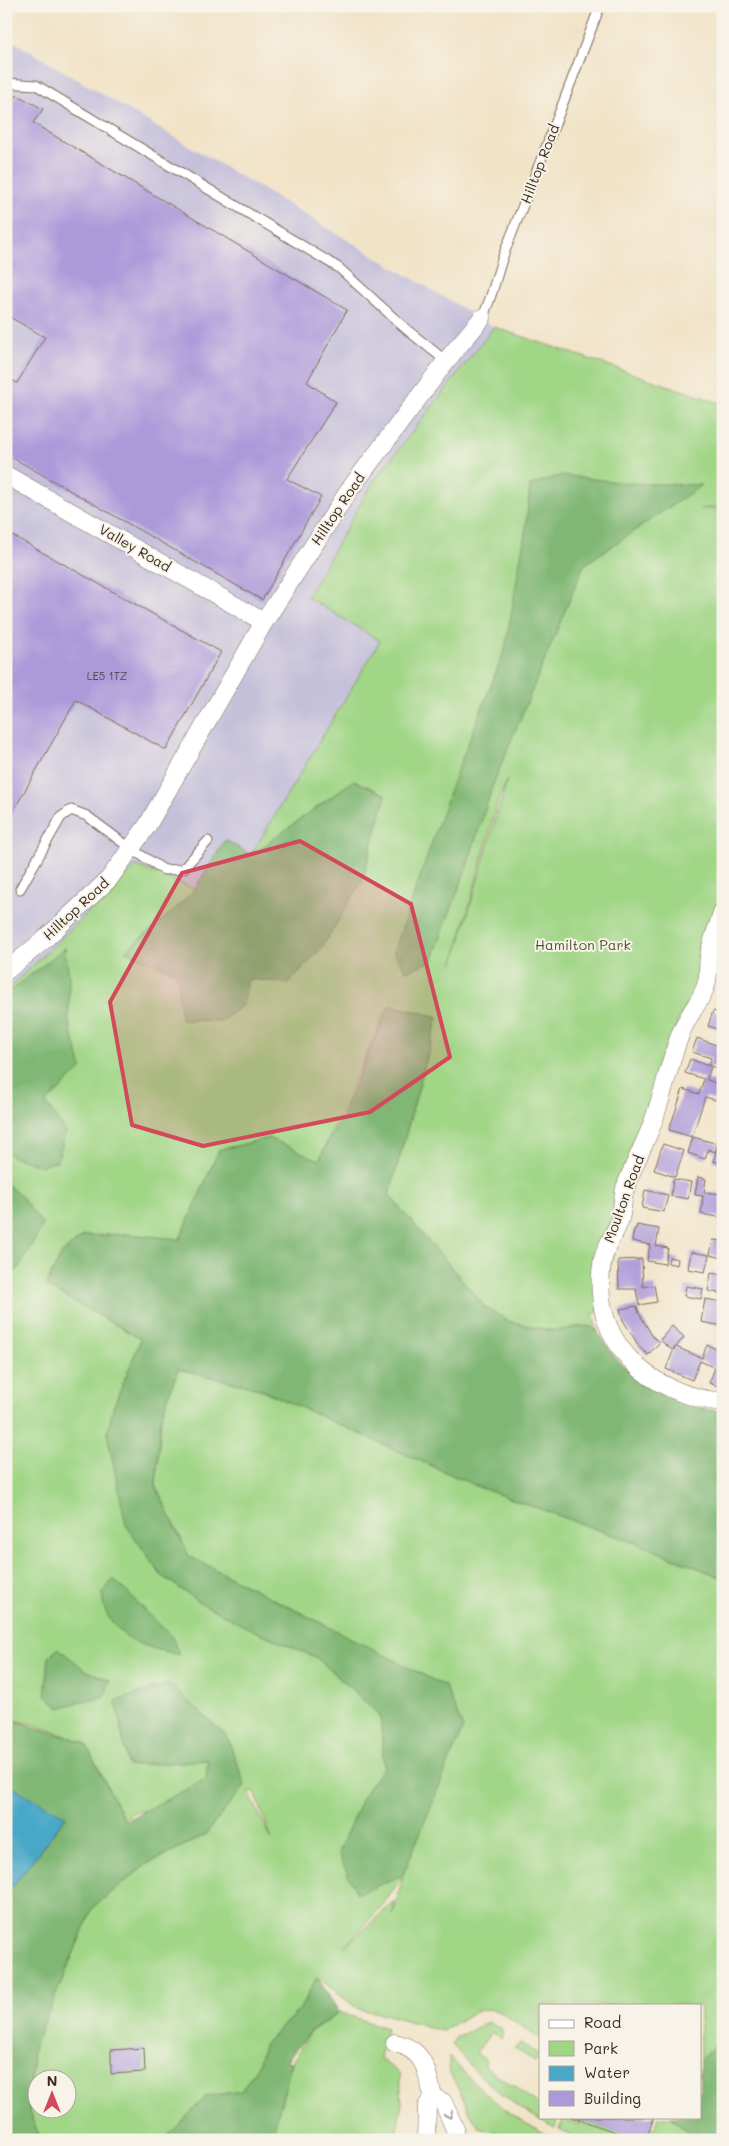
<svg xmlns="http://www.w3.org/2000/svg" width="729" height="2146" font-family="Mali,sans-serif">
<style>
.industrial{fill:#c5c0da}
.green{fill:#a1d687;stroke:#6e8052;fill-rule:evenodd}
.forest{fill:#80b774;stroke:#5e7049}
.water{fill:#49a8c8;stroke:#426973}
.building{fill:#ac99da}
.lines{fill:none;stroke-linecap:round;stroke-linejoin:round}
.lane-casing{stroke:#7b6b59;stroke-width:11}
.street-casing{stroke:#7b6b59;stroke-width:19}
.lane{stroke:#fff;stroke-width:9}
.street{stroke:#fff;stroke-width:18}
.oneway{stroke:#a79f9a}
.marked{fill:#d1495b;fill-opacity:0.2;stroke:#d1495b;stroke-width:4;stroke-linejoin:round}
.labels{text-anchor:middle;stroke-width:4;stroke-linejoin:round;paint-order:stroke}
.number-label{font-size:11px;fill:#57464d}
.street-label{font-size:14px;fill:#3b2a1e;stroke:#f7f3e8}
.park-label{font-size:14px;fill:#545538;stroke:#f7f3e8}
</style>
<rect width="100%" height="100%" fill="#f7f3e8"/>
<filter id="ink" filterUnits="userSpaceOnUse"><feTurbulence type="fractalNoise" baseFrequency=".02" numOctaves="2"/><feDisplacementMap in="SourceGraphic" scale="10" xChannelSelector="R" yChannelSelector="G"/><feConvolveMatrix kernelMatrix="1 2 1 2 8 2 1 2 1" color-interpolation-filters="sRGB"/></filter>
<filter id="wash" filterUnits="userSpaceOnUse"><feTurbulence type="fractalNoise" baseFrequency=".0096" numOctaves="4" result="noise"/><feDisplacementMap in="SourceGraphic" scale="20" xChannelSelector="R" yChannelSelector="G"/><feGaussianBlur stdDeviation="1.12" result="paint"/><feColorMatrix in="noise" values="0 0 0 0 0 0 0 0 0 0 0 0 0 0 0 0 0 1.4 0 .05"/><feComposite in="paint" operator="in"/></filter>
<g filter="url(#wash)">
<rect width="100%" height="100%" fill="#f1e3c7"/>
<path class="industrial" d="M6 37 494 327 371 485 307 596 380 641 251 855 225 840 195 889 137 867 6 991Z"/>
<g class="green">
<path d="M494 327 723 404V505L701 509 723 508V889L708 931 699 984 678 1020 597 1313 593 1314 598 1333 595 1329 577 1327 556 1331 543 1329 511 1322 485 1308 389 1195 438 1017 389 1005 319 1160 269 1138 219 1150 180 1240 127 1234 83 1236 46 1286 141 1339 113 1408 126 1525 317 1658 380 1715 384 1767 367 1790 445 1686 189 1556 156 1486 161 1417 178 1369 260 1389 481 1488 641 1545 723 1578V2038L700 2060V2005H540V2039L502 2013 492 2009 477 2010 442 2031 389 2015 358 2009 317 1977 300 2009 263 2045 259 2064 213 2140H39L29 2113 33 2049 93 1907 147 1864 205 1835 192 1808 135 1811 120 1823 104 1779 85 1743 33 1724 6 1718V991L137 866 195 889 225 840 251 855 380 641 307 597 371 485ZM507 780 453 965 498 801ZM255 1792 272 1840 249 1793ZM403 1876 393 1915 394 1902 344 1947 382 1906ZM38 2078H68V2108H38Z"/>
<path d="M339 2012 386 2028 380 2059 400 2074 402 2104 395 2140H271L292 2062 311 2031Z"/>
<path d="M488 2022 501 2028 503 2033 501 2039 491 2032 476 2053 486 2060 483 2065 540 2105V2117H558L555 2128C514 2107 480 2080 452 2044L455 2038Z"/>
<path d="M520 2043 537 2053 538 2057 535 2062 515 2048Z"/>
<path d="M449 2056C479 2091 516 2122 558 2140H517L480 2128 474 2120 449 2071Z"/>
<path d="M658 2117H671L699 2140H646L650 2128 654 2129Z"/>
<path d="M563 2119 578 2124 580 2120 639 2140H581L559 2130Z"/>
</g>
<g class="forest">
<path d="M562 475 625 483 702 485 584 565 494 782 466 869 432 961 406 971 394 952 451 787 505 649 526 527 530 485Z"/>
<path d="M354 780 386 795 362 881 321 949 288 983 248 979 243 1004 222 1021 181 1020 177 973 125 951 170 914 195 889 225 840 251 855Z"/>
<path d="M65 948 69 977V1023L82 1068 46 1103 66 1132 57 1161 41 1166 13 1157 6 1151V994Z"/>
<path d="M389 1005 438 1017 389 1195 486 1308 511 1322 543 1329 556 1331 582 1326 592 1327C602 1334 607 1349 616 1358 645 1388 680 1409 723 1411V1578L641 1545 481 1488 260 1389 178 1369 161 1417 156 1486 189 1556 445 1686 463 1728 403 1875 357 1894 338 1853 363 1796 384 1767 380 1715 317 1658 246 1627 199 1602 161 1575 126 1525 107 1433 113 1408 141 1339 46 1286 62 1253 83 1236 127 1234 180 1239 219 1150 269 1138 319 1160 341 1117Z"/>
<path d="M6 1184 20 1195 43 1225 18 1269 8 1277 6 1276Z"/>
<path d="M114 1579 172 1637 179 1655C166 1651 151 1649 138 1643 122 1637 100 1614 103 1595 103 1589 110 1583 114 1579Z"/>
<path d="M58 1648 85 1670 110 1680 104 1698 75 1703 60 1708 45 1695 49 1657Z"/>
<path d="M169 1684 227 1736 245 1785 205 1835 147 1864 93 1907 33 2049 29 2112 41 2140H6V1895L66 1817 6 1784V1718L85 1743 125 1821 206 1779 208 1760 128 1766 116 1701Z"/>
<path d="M317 1977 339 2012 311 2031 286 2061 292 2062 271 2140H164L206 2096 241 2091 259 2064 263 2045 300 2009Z"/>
<path d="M723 2038V2140H699L671 2117H700V2060Z"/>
</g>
<path class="water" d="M6 1784 66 1816 6 1895Z"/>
<g id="blocks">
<g class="building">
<path d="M17 95 43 109 33 123 347 310 307 382 336 402 287 479 321 497 262 600 6 454V377L17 383 45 337 6 315V114Z"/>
<path d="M6 532 221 652 166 750 76 700 6 824Z"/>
<path d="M713 1011 723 1014V1070L711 1066 707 1080 721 1085 716 1100 705 1097 692 1137 669 1130 683 1089 699 1094 704 1079 685 1073 690 1059 709 1066 711 1058 692 1052 697 1038 716 1045 721 1030 708 1026Z"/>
<path d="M722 1134H723V1164L713 1161Z"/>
<path d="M693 1137 718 1144 715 1152 708 1149 705 1159 688 1153Z"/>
<path d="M663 1144 684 1151 675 1177 654 1170Z"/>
<path d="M698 1177 706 1179 704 1192 723 1194V1218L701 1214 703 1196 695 1195Z"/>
<path d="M673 1179 691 1182 688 1199 671 1196Z"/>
<path d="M645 1190 668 1195 664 1212 642 1208Z"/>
<path d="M637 1225 659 1229 656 1246 668 1248 665 1264 647 1261 650 1245 632 1241 634 1229H636Z"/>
<path d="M713 1240 723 1241V1258L710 1255Z"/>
<path d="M691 1252 709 1255 705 1272 688 1269Z"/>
<path d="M669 1257 678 1259 677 1265 668 1263Z"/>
<path d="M642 1259 643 1287 654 1285 657 1302 639 1305 636 1289H619L618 1260Z"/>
<path d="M711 1273 723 1275V1294L708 1291Z"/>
<path d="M686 1286 703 1289 701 1299 684 1296Z"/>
<path d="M705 1299 723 1302V1326L701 1322Z"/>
<path d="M637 1306 639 1313 653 1337 660 1342 648 1355 640 1348 623 1320 620 1309Z"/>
<path d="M672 1326 684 1337 676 1347 702 1358 707 1345 722 1351 718 1360 723 1362V1388L709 1383 715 1368 700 1361 692 1380 666 1369 675 1347 672 1350 660 1340Z"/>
<path d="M144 2048 145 2072 111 2074V2050Z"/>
<path d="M571 2117H654L646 2140H639Z"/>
</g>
</g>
</g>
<g filter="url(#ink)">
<use href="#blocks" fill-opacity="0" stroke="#7b6b59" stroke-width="1"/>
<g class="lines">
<g class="lane-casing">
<g id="lane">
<path d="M6 83 36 85 339 268 406 329 446 361"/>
<path d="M482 318C494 295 497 269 507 246 539 166 570 86 600 6"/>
<path d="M20 889 61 817 71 810 87 816 130 848 164 870 183 869 208 841"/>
</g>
</g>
<g class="street-casing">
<g id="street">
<path d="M6 475 264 622"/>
<path d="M723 911C718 926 712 940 709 955 707 966 710 978 705 988 698 1005 686 1018 680 1035 668 1067 662 1101 649 1132 641 1151 632 1169 625 1188 622 1199 623 1211 619 1222 614 1236 604 1248 602 1264 590 1342 649 1395 723 1402"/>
<path d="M6 971 44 940 109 879 147 826 264 622 350 489 446 361 482 318"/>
<path d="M395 2043C425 2050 427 2071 433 2097L427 2106 426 2140"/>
<path d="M433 2097 443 2102 455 2129 456 2140"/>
</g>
</g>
<use href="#lane" class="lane"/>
<use href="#street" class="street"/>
</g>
<defs><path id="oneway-chevron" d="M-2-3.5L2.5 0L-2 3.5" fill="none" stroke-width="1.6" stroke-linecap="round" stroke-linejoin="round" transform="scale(1.25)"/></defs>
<use class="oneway" href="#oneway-chevron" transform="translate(449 2115) rotate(66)"/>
</g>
<path class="marked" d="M300 841 411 904 450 1057 370 1112 203 1146 132 1125 110 1002 182 873Z"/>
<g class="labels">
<g class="number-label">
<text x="107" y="680">LE5 1TZ</text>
</g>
<g class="street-label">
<text transform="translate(540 164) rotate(-69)" y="5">Hilltop Road</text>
<text transform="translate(338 509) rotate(-56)" y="5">Hilltop Road</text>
<text transform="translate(135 548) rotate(30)" y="5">Valley Road</text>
<text transform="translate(76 909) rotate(-43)" y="5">Hilltop Road</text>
<text transform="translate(624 1199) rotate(-70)" y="5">Moulton Road</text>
</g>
<g class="park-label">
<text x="583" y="950">Hamilton Park</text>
</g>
</g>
<rect width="729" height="2146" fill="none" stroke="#f7f3e8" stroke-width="25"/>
<rect x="539" y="2004" width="162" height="115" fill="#f7f3e8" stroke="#aca397"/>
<rect x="549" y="2020" width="25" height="8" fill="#ffffff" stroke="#aca397"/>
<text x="584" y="2028" font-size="15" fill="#3b2a1e">Road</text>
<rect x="549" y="2041" width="25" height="15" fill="#a1d687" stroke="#aca397"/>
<text x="584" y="2054" font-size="15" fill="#3b2a1e">Park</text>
<rect x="549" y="2066" width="25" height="15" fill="#49a8c8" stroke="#aca397"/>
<text x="584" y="2078" font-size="15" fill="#3b2a1e">Water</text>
<rect x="549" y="2091" width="25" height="15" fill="#ac99da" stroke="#aca397"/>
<text x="584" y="2104" font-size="15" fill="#3b2a1e">Building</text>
<g transform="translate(52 2094)"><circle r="24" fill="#f7f3e8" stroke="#aca397"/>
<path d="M0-4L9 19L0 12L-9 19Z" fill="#d1495b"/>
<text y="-8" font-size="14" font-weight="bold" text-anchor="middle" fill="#3b2a1e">N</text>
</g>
</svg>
